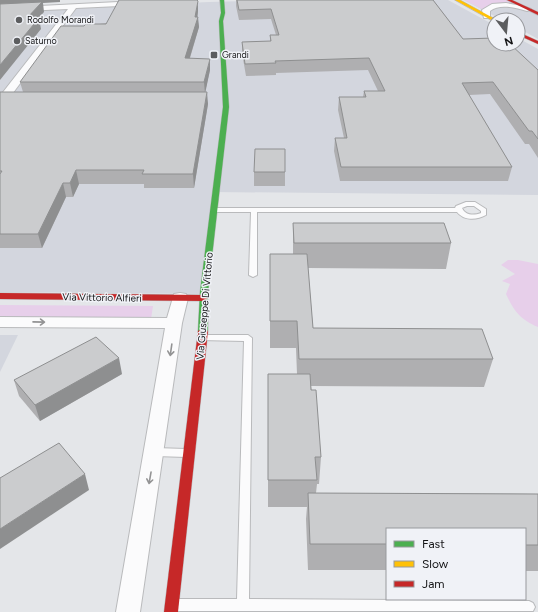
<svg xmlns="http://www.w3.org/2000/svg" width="538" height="612" font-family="Figtree,sans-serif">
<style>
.built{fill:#d3d6de}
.green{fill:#e7cfea}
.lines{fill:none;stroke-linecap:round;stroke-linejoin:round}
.lane-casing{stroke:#b9babc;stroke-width:2}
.street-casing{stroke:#b9babc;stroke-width:2}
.fast-casing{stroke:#b9babc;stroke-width:1}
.slow-casing{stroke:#b9babc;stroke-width:1}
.jam-casing{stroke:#b9babc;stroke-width:1}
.lane{fill:#fbfbfc;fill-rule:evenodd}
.street{fill:#fbfbfc;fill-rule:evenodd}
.fast{fill:#4caf50;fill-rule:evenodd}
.slow{fill:#ffc107;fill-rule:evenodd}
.jam{fill:#c62828;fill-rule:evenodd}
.wall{fill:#afafb1}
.shaded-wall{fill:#8e8f90}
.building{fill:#cbccce;stroke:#8e8f90}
.oneway{stroke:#939394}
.poi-dot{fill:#5c5d5f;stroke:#f0f2f7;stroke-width:1.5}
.labels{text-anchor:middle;stroke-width:3;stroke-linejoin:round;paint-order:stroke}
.far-poi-label{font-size:9px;fill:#131315;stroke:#f0f2f7;text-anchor:start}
.street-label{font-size:10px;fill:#131315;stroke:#f0f2f7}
</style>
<rect width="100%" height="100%" fill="#e4e6e9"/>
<g class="built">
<path d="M283 0H448L494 25V44H518V38L538 49V195L214 192 202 294 0 292V12L209 2Z"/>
<path d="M464 0H538V39L518 28V20H502Z"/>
<path d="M0 335H18L0 372Z"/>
</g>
<g class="green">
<path d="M464 0H506L513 3 489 6 482 9Z"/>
<path d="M508 260H518L538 264V327C520 319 514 311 506 294L510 284 502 281 515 274 501 265Z"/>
<path d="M0 305 153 306 151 319 0 317Z"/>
</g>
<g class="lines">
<g class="lane-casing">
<g id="lane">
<path d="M475 202 486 209V215C477 220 464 221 457 212H257V275L253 277 249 275 251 212H214L211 210 214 208H455L456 206 466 202ZM467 206H474L481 211V213C473 216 465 215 462 208Z"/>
<path d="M203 335H248L252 338 249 599 529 601 533 603 535 607 533 611H178L174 609 172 605 174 601 178 599H237L244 341 200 340 199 338Z"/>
<path d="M155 448 186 449 190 450 191 453 190 456 186 457 155 456 151 455 150 452 151 449Z"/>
</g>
</g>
<g class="street-casing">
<g id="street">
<path d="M138 1 142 3 141 5 76 8 7 101H0V96L68 9 0 12V8Z"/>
<path d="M506 3 522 6 531 9 527 11C516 8 500 3 490 11V18H484L482 10 492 4Z"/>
<path d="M180 293 186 294 188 298 182 323 140 612H116L165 328 0 327V317L167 318 174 294Z"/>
</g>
</g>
<g class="fast-casing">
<path id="fast" d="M220 0H224L225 13 223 21 229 107 208 292V331L203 334 198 331 200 292 223 107 219 21 221 13Z"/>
</g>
<g class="slow-casing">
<path id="slow" d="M455 0H460L497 20 493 21Z"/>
</g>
<g class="jam-casing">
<g id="jam">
<path d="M507 0H512L538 12V15Z"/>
<path d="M518 32 538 41V44L518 35Z"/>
<path d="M0 293 204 295 208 298 204 301 0 299Z"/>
<path d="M203 328 208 331 178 612H164L198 331Z"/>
</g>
</g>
<use href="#lane" class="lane"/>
<use href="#street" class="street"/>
<use href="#fast" class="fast"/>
<use href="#slow" class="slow"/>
<use href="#jam" class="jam"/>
</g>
<g class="wall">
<path d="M236 0H433L463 39 538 70V158L529 144H525L490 94 469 95 512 167 508 181H340L334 151 335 138H344L338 110 339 97H363L364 91H378L368 70 276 73V75L246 76 242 53V42L270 41V35H276L271 19 239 20 236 6Z"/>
<path d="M198 11 197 17 199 27 190 58 210 70 205 92 208 104 194 188H144V184H79L73 197H66L42 248H0V92H23L20 82 84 26Z"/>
<rect x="254" y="172" width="31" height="14"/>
<path d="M293 223 451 243 446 269 308 268 313 328 493 359 484 387 311 386 321 457 319 484H317L316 493 538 494V571H525V529H387V570H308L306 519 307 507H268V374H297L296 348H270V254H293Z"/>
<path d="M122 374 40 421 19 396 14 380Z"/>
</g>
<g class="shaded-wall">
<path d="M0 0H60V2L43 3 44 12 29 29 0 7Z"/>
<path d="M198 1V11L197 21 198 17 199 27 186 70 185 58 195 17Z"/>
<path d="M39 18 41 29 0 80V65Z"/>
<path d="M210 59V70L205 94 204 82Z"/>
<path d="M207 92 208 104 194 188 193 174Z"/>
<path d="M76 170 79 184 73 197 70 183Z"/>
<path d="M63 183 66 197 42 248 38 234Z"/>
<path d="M119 358 122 374 40 421 35 405Z"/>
<path d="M85 474 89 490 0 549V529Z"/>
</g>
<g class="building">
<path d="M119 0H197L198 1 195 17H198L185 58 210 59 204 82H20L61 26H84L86 24H106Z"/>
<path d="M237 0H433L463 39 494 38V44H510L538 70V139L532 131H529L493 82 462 83 512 167H341L335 138H347L339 97H366L364 91H385L369 58 275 61 276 63 245 64 242 42 271 41 270 35H279L271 9 239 10Z"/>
<path d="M42 2 27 18H39L0 65V4Z"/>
<path d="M0 92H207L193 174H142L144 170H76L70 183H63L38 234H0V174L2 171H0Z"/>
<path d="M255 149H285V172H254Z"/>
<path d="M293 223H444L451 243H294Z"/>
<path d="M270 254H307L313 328 482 329 493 359H299L297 321H270Z"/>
<path d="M96 337 119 358 35 405 14 380Z"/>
<path d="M268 374H310L311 390H316L321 457H315L317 480H268Z"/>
<path d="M59 443 85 474 0 529V478Z"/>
<path d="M308 493 538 494V545H525V529H387V544H310Z"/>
</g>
<defs><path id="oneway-shaft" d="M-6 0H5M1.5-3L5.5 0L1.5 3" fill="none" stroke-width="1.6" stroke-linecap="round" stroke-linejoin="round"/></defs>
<g class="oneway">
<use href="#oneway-shaft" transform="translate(39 322) rotate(1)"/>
<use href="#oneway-shaft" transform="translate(171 350) rotate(98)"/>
<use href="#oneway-shaft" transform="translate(150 478) rotate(100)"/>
</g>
<g class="poi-dot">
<circle cx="19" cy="20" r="4"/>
<circle cx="17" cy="41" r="4"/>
<rect x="210" y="51" width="8" height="8" rx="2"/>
</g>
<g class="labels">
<g class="far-poi-label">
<text x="27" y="23">Rodolfo Morandi</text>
<text x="25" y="44">Saturno</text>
<text x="222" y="58">Grandi</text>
</g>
<g class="street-label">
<text transform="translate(102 297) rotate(1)" y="4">Via Vittorio Alfieri</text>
<text transform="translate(204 306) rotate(-85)" y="4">Via Giuseppe Di Vittorio</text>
</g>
</g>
<rect x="386" y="528" width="140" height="72" fill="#f0f2f7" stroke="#98999d"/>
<rect x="394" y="541" width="20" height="6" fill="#4caf50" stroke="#98999d"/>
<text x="422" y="548" font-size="12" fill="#131315">Fast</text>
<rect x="394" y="561" width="20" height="6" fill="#ffc107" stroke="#98999d"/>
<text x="422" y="568" font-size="12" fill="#131315">Slow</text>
<rect x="394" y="581" width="20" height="6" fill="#c62828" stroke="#98999d"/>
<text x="422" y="588" font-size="12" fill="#131315">Jam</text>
<g transform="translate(506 32) rotate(164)"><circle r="19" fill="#f0f2f7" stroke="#98999d"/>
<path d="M0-3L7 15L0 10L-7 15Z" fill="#5c5d5f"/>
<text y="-6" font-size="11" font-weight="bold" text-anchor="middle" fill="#131315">N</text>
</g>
</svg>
